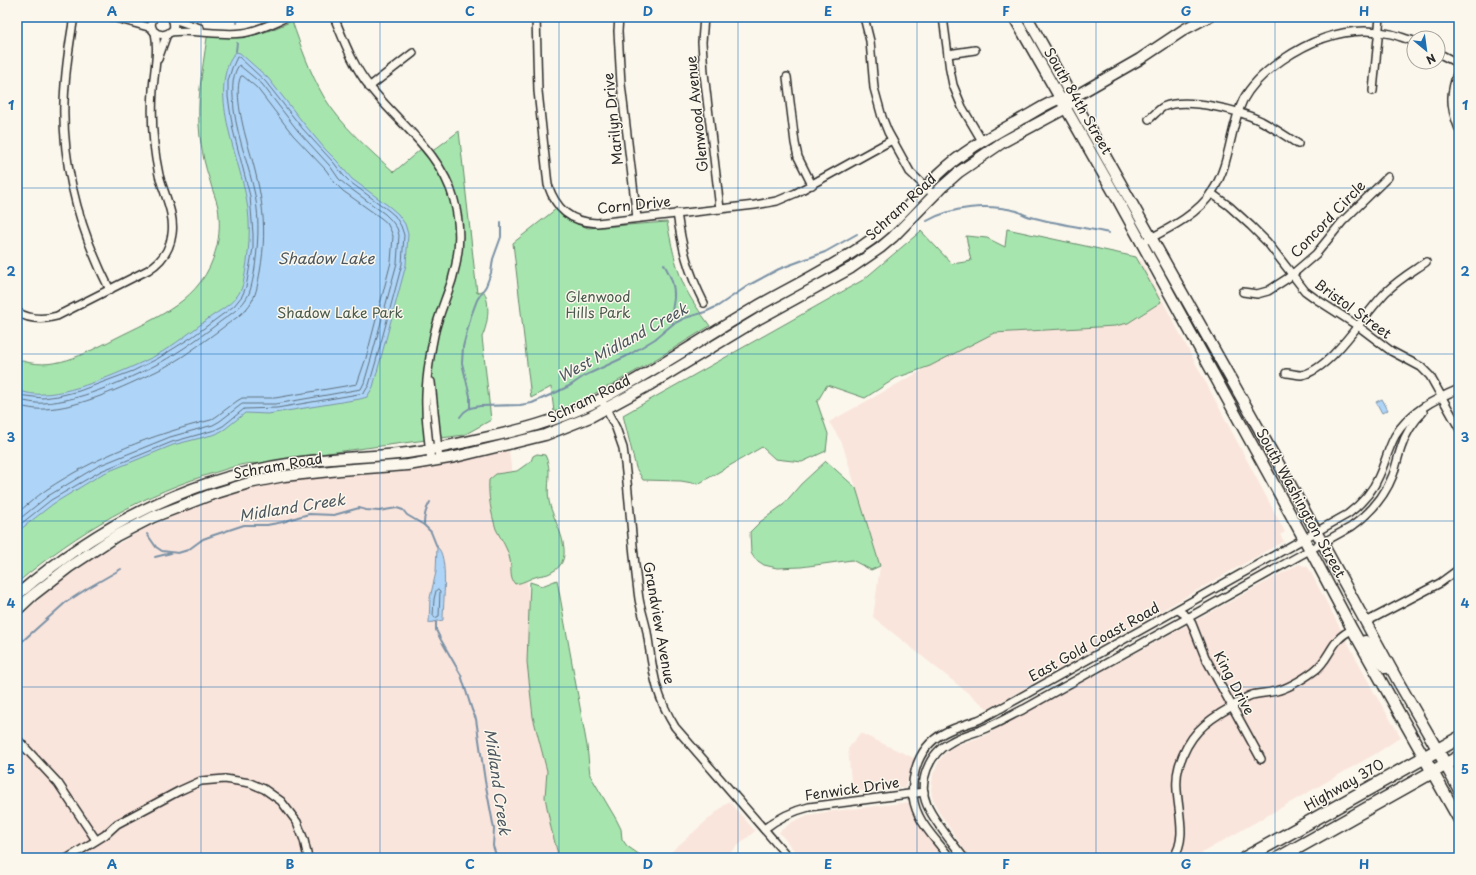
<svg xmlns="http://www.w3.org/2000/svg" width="1476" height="875" font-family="'Playpen Sans',sans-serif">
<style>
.built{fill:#fae5dc}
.green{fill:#a6e6ae;stroke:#68886c}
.water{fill:#aed5f8;stroke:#7a91a6}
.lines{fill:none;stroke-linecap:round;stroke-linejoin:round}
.shore{stroke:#5f6f7d;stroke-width:1}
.stream{stroke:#7a91a6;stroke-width:2}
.street-casing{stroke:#2b2b2b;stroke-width:10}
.secondary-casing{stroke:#2b2b2b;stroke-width:13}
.primary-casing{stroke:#2b2b2b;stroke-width:14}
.highway-casing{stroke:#2b2b2b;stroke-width:15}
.street{stroke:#fbf7ec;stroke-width:7}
.secondary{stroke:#fbf7ec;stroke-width:10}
.primary{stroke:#fbf7ec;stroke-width:11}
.highway{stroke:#fbf7ec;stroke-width:12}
.grid{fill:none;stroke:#1f6fb2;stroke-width:1;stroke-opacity:0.55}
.labels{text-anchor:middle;stroke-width:3;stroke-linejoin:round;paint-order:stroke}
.street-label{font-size:14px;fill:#2b2b2b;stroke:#fbf7ec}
.park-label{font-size:14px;fill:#4a5a4c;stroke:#fbf7ec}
.water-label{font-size:15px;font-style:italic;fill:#4c565e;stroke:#fbf7ec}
.neatline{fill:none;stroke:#1f6fb2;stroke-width:1.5}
.grid-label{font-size:13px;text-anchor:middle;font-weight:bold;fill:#1f6fb2}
</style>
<rect width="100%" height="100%" fill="#fbf7ec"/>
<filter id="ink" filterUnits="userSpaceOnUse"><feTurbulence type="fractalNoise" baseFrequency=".025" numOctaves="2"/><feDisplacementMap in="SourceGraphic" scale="8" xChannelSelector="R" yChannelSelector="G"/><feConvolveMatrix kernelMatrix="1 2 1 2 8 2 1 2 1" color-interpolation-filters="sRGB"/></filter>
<g filter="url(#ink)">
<g class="built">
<path d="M1141 260 1285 532 1280 535 1284 541 988 709 873 617 880 566 842 443 829 422 1117 262 1122 270Z"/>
<path d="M509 451 542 691 632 858H17V619L52 588 89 561 142 530 181 512 222 498 248 490 292 481 323 478 393 473 433 468Z"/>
<path d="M1299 564 1308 567 1375 694 1401 737 1377 753 1193 858H970L938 811 932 797 931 789 933 774 939 761 947 751 957 745 984 736Z"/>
<path d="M860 733 914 758 905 787 852 792 848 749Z"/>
<path d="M729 801 755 831 724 858H664Z"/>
<path d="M910 802 916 819 921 827 945 858H800L779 832 792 822 808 815 826 812Z"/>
</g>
<g class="green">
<path d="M292 21C301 47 310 73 324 97 342 126 369 150 394 172L421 149 426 156 459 131 477 293 483 290C491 303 488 324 482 337L491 420 464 435 305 456 258 464C249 461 230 468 220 471 144 493 77 532 17 583V359C52 373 84 354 114 339 157 317 203 301 216 249 220 235 220 221 218 207 216 198 212 190 210 181 205 167 202 152 200 137 196 103 202 71 207 38L208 36C244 40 259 36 292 21Z"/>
<path d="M556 209 568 220 588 228 667 222C671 243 675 264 683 283 690 299 700 312 710 326 659 357 609 390 554 412L551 387 531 398 513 243Z"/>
<path d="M1007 229 1136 257 1161 302 1128 323 1115 326 994 333 930 366 896 378 865 398 827 385 817 402 828 434 826 451 802 462 775 459 762 447 698 484 681 481 643 480 636 468 623 415 863 280 921 231 952 264 971 261 966 236 987 238 1005 247Z"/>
<path d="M537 454 545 455C553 470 546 485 549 501 552 521 581 559 550 573 547 575 542 575 538 576 530 578 524 583 515 584 509 578 512 568 510 560 508 549 501 539 496 529 491 513 488 496 489 480L496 474 517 471 531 461 533 456Z"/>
<path d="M826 461 856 488 880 566 871 570 852 560 801 567 777 568 764 565 755 559 751 553 750 532 760 522 783 505 801 484Z"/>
<path d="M557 580 587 746 590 775 616 819 621 829 622 839 627 846 640 855 642 858H559L551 828 545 797 547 771 533 717 527 662 530 582 542 586Z"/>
</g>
<g class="water">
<path d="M236 52 240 53 268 78 305 125 325 149 337 161 346 172 352 179 390 207 398 214 405 224 408 234 406 265 373 387 367 397 360 399 268 414 245 413 225 429 216 434 173 445 102 474 53 504 17 532V390C25 393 36 395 44 394 75 393 127 370 155 356 175 345 193 330 212 316 224 308 239 300 243 284 249 256 252 226 246 197 239 157 206 87 236 52Z"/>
<path d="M1382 399 1388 410 1382 413 1376 402Z"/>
<path d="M437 547C449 555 443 605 443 620L429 623 430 598 436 572Z"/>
</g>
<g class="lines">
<g class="shore">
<path d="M17 395 43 398 58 396 79 391 133 371 157 359 192 337 234 306 242 296 246 287 253 248V234L250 196 233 130 228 97V81L232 68 237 57H239L265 81 302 128 334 163 343 175 350 182 388 210 395 216 401 226 404 235 402 264 376 361 369 385 364 393 277 408 244 409 223 426 215 430 172 442 101 471 51 500 17 527"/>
<path d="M17 400C26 401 35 404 44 403 79 401 119 383 150 368 174 356 195 341 216 325 227 316 238 311 246 299 251 292 252 282 254 274 258 247 260 221 255 195 249 166 238 139 234 110 233 95 230 78 239 65L262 84 298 131 330 166 339 179 347 186 385 214 391 220 397 228 399 235 397 263 371 359 364 383 361 389 276 404H242L220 421 213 425 170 437 98 466 48 496 17 521"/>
<path d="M17 406C26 407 35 410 44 409 80 408 123 387 155 372 179 361 200 344 221 329 232 320 245 314 252 301 257 292 258 282 260 272 269 221 260 186 246 138 242 123 234 90 241 76H243L257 88 293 135 326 170 335 183 343 191 381 218 387 223 391 231 393 236 391 262 366 358 357 384 275 398H242L237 401 217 416 211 420C151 435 97 456 46 490 36 497 26 506 17 513"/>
<path d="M438 589 440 591 439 616 435 618 433 616 434 599 436 591Z"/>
</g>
<g class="stream">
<path d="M237 23 238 17"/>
<path d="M236 51 237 43"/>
<path d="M927 221C953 206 988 204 1017 211 1021 213 1026 216 1031 217 1056 224 1083 227 1109 233"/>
<path d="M664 264C670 275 675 285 674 298 673 308 670 314 673 324"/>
<path d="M470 408V396L462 363 463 347 471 316 477 300 486 286 491 273 493 259 501 237V222"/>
<path d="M460 417 464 412 470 408 480 406 520 405 532 403 557 392 571 385 584 376 627 356 655 339 673 324 685 318 705 312 718 306 749 285 779 269 825 252 857 234"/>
<path d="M424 525C424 516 425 510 430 502"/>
<path d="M147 534 156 547 162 551 178 553 188 550 203 539 214 535 244 525H267L283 522 298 517 309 514 334 515 359 508 366 510 379 511 397 508 403 510 407 515 424 525 431 532 437 547"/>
<path d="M155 557 171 553"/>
<path d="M436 622V630L441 640 461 675 472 710 476 719 485 781 494 829 493 846 497 858"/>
<path d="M17 646 65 603 88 588 121 569"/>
</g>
<g class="street-casing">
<g id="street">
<path d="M74 17C69 45 65 74 64 102 62 168 80 231 110 290"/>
<path d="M112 17 152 28"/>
<path d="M154 17C140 40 185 41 171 17"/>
<path d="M334 17C344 41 353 66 370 87 399 124 441 152 454 200 461 226 460 254 452 280 446 299 438 316 434 335 430 355 425 386 426 407 426 425 429 443 431 461"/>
<path d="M536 17 538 91 548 185C556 209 570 222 597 223L755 205 777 201 796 193 892 140"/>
<path d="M619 17 618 31 621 84 637 218"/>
<path d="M704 17 702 42 704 73 720 209"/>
<path d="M864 17 870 41 874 88 882 117 888 132 910 172 934 195"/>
<path d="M943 17 950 70 953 85 962 107 982 141"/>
<path d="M126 18 149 17"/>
<path d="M173 19 200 28"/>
<path d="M170 32C195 29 219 36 243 33 258 31 273 23 287 17"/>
<path d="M1438 53 1459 64"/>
<path d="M948 54 975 50"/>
<path d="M158 59 167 34"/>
<path d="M1459 68C1450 93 1449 104 1459 129"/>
<path d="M787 77 795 143 798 157 812 185"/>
<path d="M369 87 413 53"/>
<path d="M1373 91 1380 17"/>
<path d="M1149 119C1153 116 1158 110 1163 107 1186 97 1239 110 1261 121 1274 128 1286 136 1298 144"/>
<path d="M1211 193 1229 206 1251 226 1267 242 1305 291 1316 299 1358 326 1391 351 1421 367 1430 376 1459 428"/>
<path d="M677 213C682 248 688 271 704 303"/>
<path d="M1147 240C1170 228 1198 214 1212 192 1231 163 1229 130 1243 100 1252 83 1266 71 1282 60 1314 38 1352 25 1391 34 1399 36 1406 39 1414 41"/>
<path d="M1243 292 1257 294 1268 291 1288 278 1316 254 1342 222 1388 177"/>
<path d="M17 312C30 320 43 320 57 316L148 270C161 262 170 250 172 234 175 214 164 194 159 175 153 147 151 118 153 90 154 71 159 52 155 32"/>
<path d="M1286 373C1291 373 1297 375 1301 375 1332 370 1365 312 1387 291 1399 279 1413 271 1426 262"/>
<path d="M431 382 439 460"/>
<path d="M601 399 616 428 623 448C630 498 632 549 639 599 641 610 645 621 647 632 653 670 654 693 675 727L789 858"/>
<path d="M1178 610 1188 617 1192 624 1205 657 1261 759"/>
<path d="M1366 622 1440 583 1459 569"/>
<path d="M17 739 58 783 96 840"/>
<path d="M764 829C778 818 793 811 809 807L924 792"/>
<path d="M68 858 105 835 117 824 179 791 201 781 225 779 250 783 264 789 281 801 297 822 304 840 308 858"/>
<path d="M950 858C941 845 926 831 919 816 905 788 915 748 944 733 955 727 967 724 978 720 987 716 995 711 1003 707L1348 514C1361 504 1373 491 1379 476 1385 463 1388 449 1395 436 1409 412 1435 399 1459 389"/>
<path d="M964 858C952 842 935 823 927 805 917 782 929 753 951 742 962 735 976 733 988 727 1000 722 1012 715 1024 709L1351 527C1369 514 1385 496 1393 475 1396 466 1398 457 1401 448 1405 435 1413 422 1423 412"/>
<path d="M1173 858C1192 833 1170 796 1179 766 1188 736 1204 722 1231 707 1238 703 1245 697 1252 695 1260 693 1268 693 1276 691 1289 688 1303 679 1314 671 1331 659 1330 639 1352 630"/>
</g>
</g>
<g class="secondary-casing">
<g id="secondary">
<path d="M1014 17 1118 200 1315 559 1352 629 1424 757"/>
<path d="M1027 17 1290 484 1399 683 1437 749"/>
<path d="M17 595C97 526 189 478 294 463 332 458 370 457 407 453 433 450 458 444 484 438 522 430 556 421 591 404 649 375 701 339 756 307 793 286 831 268 865 244 894 225 914 198 939 174 964 150 993 135 1023 118 1035 112 1048 102 1060 99 1061 99 1072 98 1072 98L1140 59 1185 29 1208 17"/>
<path d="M17 610 33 595 69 567 116 536 153 517 210 495 249 483 284 476 340 470 408 465 455 457 545 435 590 417 651 384 760 318 851 268 880 248 893 237 942 187 959 172 1003 142 1066 108 1072 98"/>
<path d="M1365 641 1386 668"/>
</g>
</g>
<g class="primary-casing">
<g id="primary">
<path d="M1437 749 1459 789"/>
<path d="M1424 757 1459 819"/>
</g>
</g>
<g class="highway-casing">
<g id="highway">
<path d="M1245 858 1459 738"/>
<path d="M1279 858 1459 757"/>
</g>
</g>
<use href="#street" class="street"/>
<use href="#secondary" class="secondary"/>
<use href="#primary" class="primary"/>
<use href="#highway" class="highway"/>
</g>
</g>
<path class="grid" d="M201 17V858M380 17V858M559 17V858M738 17V858M917 17V858M1096 17V858M1275 17V858M17 188H1459M17 354H1459M17 521H1459M17 687H1459"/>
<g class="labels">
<g class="street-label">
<text transform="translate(1078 101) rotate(60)" y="5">South 84th Street</text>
<text transform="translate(697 114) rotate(-96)" y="5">Glenwood Avenue</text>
<text transform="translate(613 119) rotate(-96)" y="5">Marilyn Drive</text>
<text transform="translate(634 205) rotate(-6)" y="5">Corn Drive</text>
<text transform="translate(901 207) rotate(-43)" y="5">Schram Road</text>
<text transform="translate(1328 219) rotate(-46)" y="5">Concord Circle</text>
<text transform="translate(1353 309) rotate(36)" y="5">Bristol Street</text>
<text transform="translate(589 399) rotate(-26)" y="5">Schram Road</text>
<text transform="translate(278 466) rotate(-10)" y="5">Schram Road</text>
<text transform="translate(1301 503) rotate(61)" y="5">South Washington Street</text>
<text transform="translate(659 623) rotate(80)" y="5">Grandview Avenue</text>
<text transform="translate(1094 642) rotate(-29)" y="5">East Gold Coast Road</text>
<text transform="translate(1234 683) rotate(62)" y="5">King Drive</text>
<text transform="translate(1344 785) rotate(-30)" y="5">Highway 370</text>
<text transform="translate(852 789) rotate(-8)" y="5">Fenwick Drive</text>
</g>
<g class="park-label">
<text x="598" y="302">Glenwood<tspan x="598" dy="16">Hills Park</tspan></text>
<text x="340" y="318">Shadow Lake Park</text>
</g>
<g class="water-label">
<text x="326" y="264">Shadow Lake</text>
<text transform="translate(623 343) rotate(-29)" y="5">West Midland Creek</text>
<text transform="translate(292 508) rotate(-9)" y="5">Midland Creek</text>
<text transform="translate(497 782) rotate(82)" y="5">Midland Creek</text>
</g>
</g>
<rect width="1476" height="875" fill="none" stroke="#fbf7ec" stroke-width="44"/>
<g transform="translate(1426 50) rotate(151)"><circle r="19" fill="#fbf7ec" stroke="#a8a59f"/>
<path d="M0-3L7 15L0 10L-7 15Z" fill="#1f6fb2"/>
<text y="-6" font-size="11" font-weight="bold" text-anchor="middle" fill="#2b2b2b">N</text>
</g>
<rect x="22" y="22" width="1432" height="831" class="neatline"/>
<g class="grid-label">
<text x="112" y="16">A</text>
<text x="290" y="16">B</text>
<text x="470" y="16">C</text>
<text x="648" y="16">D</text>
<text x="828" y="16">E</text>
<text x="1006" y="16">F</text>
<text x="1186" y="16">G</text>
<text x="1364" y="16">H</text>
<text x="11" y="110">1</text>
<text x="1465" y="110">1</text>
<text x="11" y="276">2</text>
<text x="1465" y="276">2</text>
<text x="11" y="442">3</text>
<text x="1465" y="442">3</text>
<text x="11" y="608">4</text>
<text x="1465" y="608">4</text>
<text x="11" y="774">5</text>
<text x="1465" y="774">5</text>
<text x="112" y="869">A</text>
<text x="290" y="869">B</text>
<text x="470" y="869">C</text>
<text x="648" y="869">D</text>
<text x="828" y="869">E</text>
<text x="1006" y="869">F</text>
<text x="1186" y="869">G</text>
<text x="1364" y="869">H</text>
</g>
</svg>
